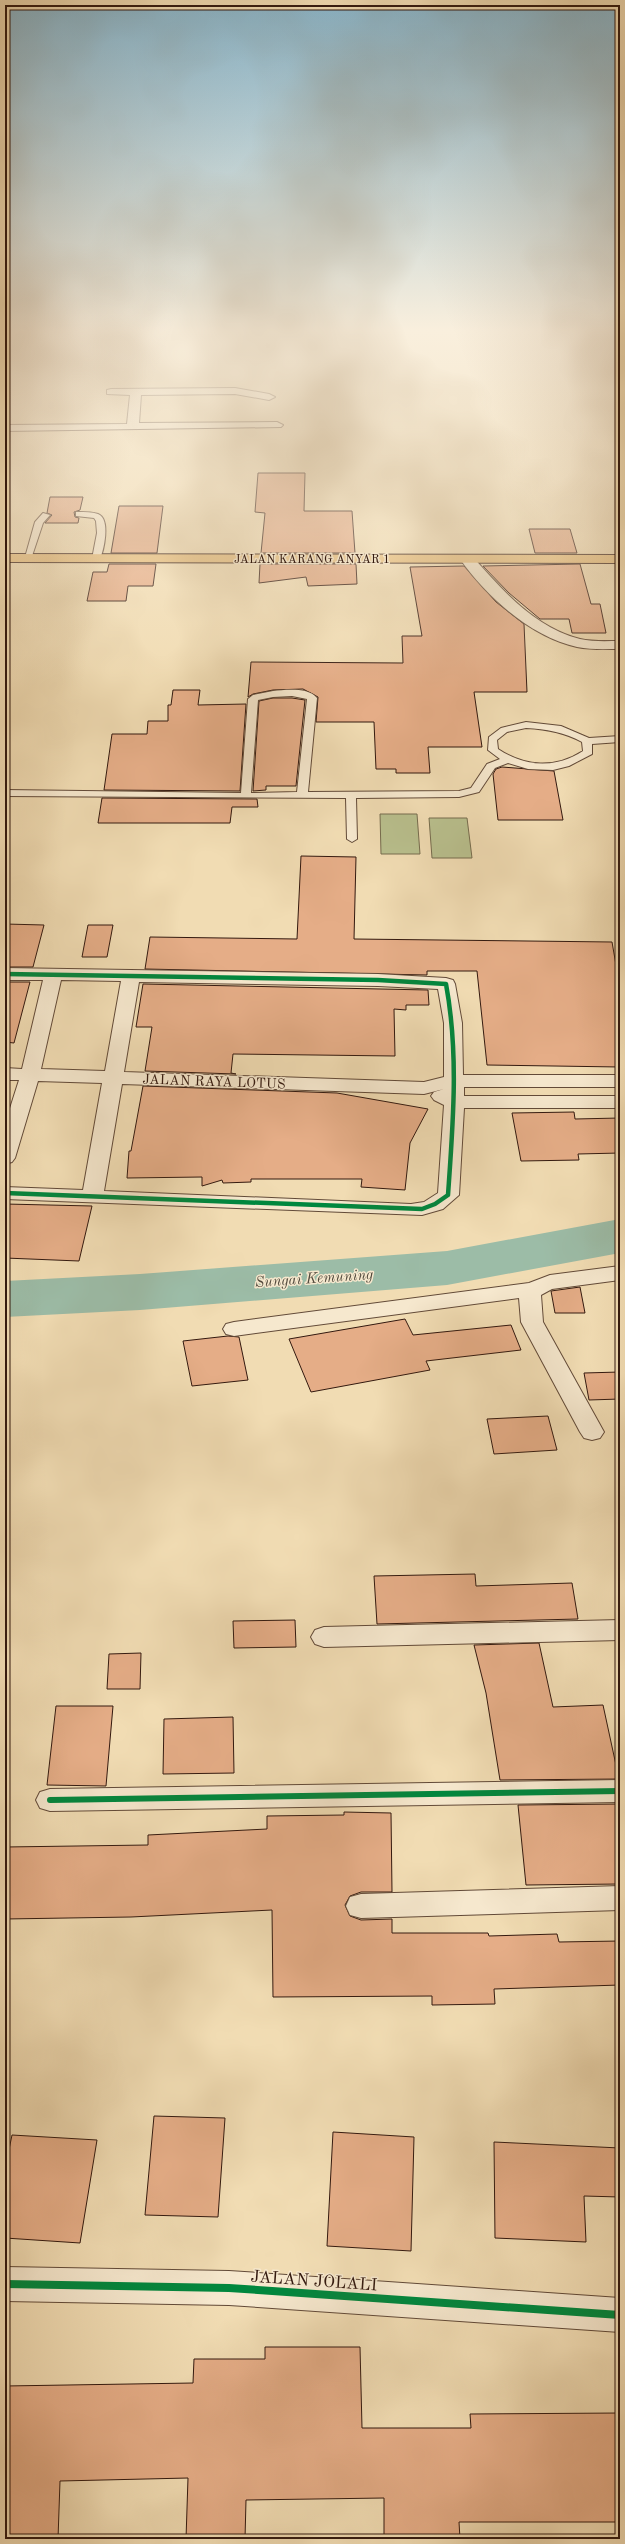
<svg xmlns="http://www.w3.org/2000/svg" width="625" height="2544" font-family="'Old Standard TT',serif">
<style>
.green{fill:#b9c08e;stroke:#766c4e}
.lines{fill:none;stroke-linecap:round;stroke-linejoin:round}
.river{fill:#9cbca7;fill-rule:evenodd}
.building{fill:#e5ad87;stroke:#33190f}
.service-casing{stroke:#624a38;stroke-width:2}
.minor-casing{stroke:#624a38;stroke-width:2}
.primary-casing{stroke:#33190f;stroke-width:2}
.service{fill:#f6e8ce;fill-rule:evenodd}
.minor{fill:#f6e8ce;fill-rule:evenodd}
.primary{fill:#e8be7a;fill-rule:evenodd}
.cycleway-far2-casing{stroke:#f6e8ce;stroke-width:7}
.cycleway-far1-casing{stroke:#f6e8ce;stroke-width:8}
.cycleway-casing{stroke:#f6e8ce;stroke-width:10}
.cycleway-far2{stroke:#00873e;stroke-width:4.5}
.cycleway-far1{stroke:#00873e;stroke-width:6}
.cycleway{stroke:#00873e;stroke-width:8}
.labels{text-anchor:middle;stroke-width:3;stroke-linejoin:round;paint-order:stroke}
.far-street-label{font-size:12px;fill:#33190f;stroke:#f6e8ce}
.street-label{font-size:14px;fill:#33190f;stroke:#f6e8ce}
.water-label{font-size:15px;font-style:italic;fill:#524a3d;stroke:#f6e8ce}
.near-street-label{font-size:17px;fill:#33190f;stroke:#f6e8ce}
</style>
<rect width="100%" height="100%" fill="#f1dcb3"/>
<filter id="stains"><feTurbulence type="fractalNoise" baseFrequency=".005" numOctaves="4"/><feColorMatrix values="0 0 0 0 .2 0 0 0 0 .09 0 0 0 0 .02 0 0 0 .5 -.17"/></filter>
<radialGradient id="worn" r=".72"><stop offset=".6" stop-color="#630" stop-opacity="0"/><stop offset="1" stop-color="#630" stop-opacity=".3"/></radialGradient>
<g class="green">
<path d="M380 814H417L420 854H381Z"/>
<path d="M429 818H467L472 858H432Z"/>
</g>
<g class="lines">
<path class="river" d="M620 1219V1253L447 1285 140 1310 5 1317V1281L140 1274 447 1251Z"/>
</g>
<g class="building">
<path d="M258 473H305L304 511H352L355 553H261L265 513 255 512Z"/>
<path d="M50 497H83L80 510 74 512 75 517 79 518 78 523H45L52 515 47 513Z"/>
<path d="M119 506H163L157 553H111Z"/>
<path d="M529 529H570L577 553H535Z"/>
<path d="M109 564H156L153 586H128L126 601H87L93 572H107Z"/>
<path d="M260 564H356L357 584 308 586 306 577 259 583Z"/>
<path d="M580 564 591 604H600L606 633H572L569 619H540L509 593 483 566Z"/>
<path d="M464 566 496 602 524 624 527 692H474L482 747H428L430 773H396V769H376L374 722H316L318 697 303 689 273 690 253 694 248 697 251 662 403 663 402 636H422L410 567Z"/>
<path d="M173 690H200L198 705 246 704 240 791 104 790 112 734H147L148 721H168V705H171Z"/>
<path d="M273 698H292L305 700 296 786H266V790L253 791 259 701Z"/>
<path d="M502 767 554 771 563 820H498L493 774 496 769Z"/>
<path d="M102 798 257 799 258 807H232L230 823H98Z"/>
<path d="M301 856 356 857 354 939 612 942 620 988V1067L487 1065 477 971H427V975L145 969 150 937 297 939Z"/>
<path d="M5 924 44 925 33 967H5Z"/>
<path d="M88 925H113L107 957H82Z"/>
<path d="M5 982H30L14 1043 5 1042Z"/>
<path d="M143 984 428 990 429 1005H406V1010L394 1009 395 1056 233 1054 231 1073 236 1074 145 1071 152 1027H136Z"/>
<path d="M143 1086 337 1093 428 1109 410 1143 405 1190 361 1187 362 1179H251V1182L223 1183 222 1180 202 1186V1177L127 1178 129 1151H131Z"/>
<path d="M574 1112 575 1119 620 1118V1153L578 1154 579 1160 521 1161 512 1113Z"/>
<path d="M5 1204 92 1206 79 1261 5 1258Z"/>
<path d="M580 1287 585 1313H555L551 1291Z"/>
<path d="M405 1319 413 1335 511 1325 521 1350 426 1361 430 1370 311 1392 289 1339Z"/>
<path d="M228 1336 239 1337 248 1380 192 1386 183 1341Z"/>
<path d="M620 1372V1399L589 1400 584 1373Z"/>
<path d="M548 1416 557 1450 494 1454 487 1419Z"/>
<path d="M475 1574 476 1586 572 1583 578 1619 377 1624 374 1576Z"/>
<path d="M295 1620 296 1647 234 1648 233 1621Z"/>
<path d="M539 1643 553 1707 603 1705 619 1779 500 1780 486 1693 474 1645Z"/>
<path d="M141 1653 140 1689H107L109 1654Z"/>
<path d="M56 1706H113L106 1786 47 1785Z"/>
<path d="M233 1717 234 1773 163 1774 164 1719Z"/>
<path d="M620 1804V1884L526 1885 518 1805Z"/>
<path d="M344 1812 391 1813 392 1892H361L350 1896 345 1905 350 1916 361 1920 392 1919V1933H488L489 1936 557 1934 559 1942 620 1941V1985L494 1989 495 2004 432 2005V1996L273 1997 272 1910 131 1917 5 1919V1847L148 1845V1835L267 1829V1816L344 1815Z"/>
<path d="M154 2116 225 2118 218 2217 145 2215Z"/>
<path d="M333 2132 414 2137 411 2251 327 2246Z"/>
<path d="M12 2135 97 2140 80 2243 5 2238V2169Z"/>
<path d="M494 2142 620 2148V2197L584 2196 586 2242 495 2238Z"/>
<path d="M265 2347H360L362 2428H471L470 2414 620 2413V2522H459L460 2539H384V2498L246 2500 245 2539H186L188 2478 60 2481 58 2539H5V2386L193 2383 194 2359H265Z"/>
</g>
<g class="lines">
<g class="service-casing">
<g id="service">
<path d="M79 512C85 512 92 512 98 514 111 519 104 551 99 561L92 559 97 533 96 521 94 518 76 516V512Z"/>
<path d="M43 513 50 515 43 523 31 559 24 561 35 522Z"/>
<path d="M273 691C285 690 308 687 317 698L308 792 459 791 471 788 487 764 500 759 488 750 489 737 501 728 526 722 561 726 589 738 620 736V742L592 744V754L569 766 553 770 528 769 508 763 495 768 479 792 459 797 356 798 357 839 352 842 347 839 346 798 5 796V790L241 793 248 699 253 695ZM292 696 307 699 297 792 251 793 258 700 273 697ZM526 728C546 729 564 732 582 742L583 751C555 769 525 767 498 749L497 740 507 732Z"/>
</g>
</g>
<g class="minor-casing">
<g id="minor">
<path d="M235 388 269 394 275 397 269 400 235 394 141 395 139 423 277 422 283 425 281 427 5 431V425L127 424 130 395 107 394V390L111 389Z"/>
<path d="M467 555 472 556C502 590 535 628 580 639 593 642 607 641 620 641V649C606 649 591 650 577 647 531 637 487 597 460 559Z"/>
<path d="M5 968 378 974 446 978 453 980 455 984 462 1023 463 1075H620V1087H464V1096H620V1108H464L459 1195 443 1209 422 1215 5 1199V1187L83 1190 102 1083 38 1081 15 1158 12 1162 5 1164V1124L19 1080H5V1068L22 1069 43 980H5ZM61 980 121 981 105 1071 41 1069ZM139 982 378 986 438 989 444 1023V1077L424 1082 124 1072ZM122 1084 424 1094 444 1089 434 1092 431 1096 434 1100 444 1105 438 1193 424 1202 411 1204 104 1191Z"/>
<path d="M620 1266V1280L552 1289 541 1295 543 1322 604 1432 600 1438 592 1440 584 1438 580 1432 521 1322 519 1298 234 1336 226 1334 223 1329 226 1324 234 1322 529 1283 550 1275Z"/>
<path d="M620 1620V1640L324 1647 315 1644 311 1637 315 1630 324 1627Z"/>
<path d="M620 1780V1802L50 1811 40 1808 36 1800 40 1792 50 1789Z"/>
<path d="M620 1886V1910L361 1918 350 1915 346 1906 350 1897 361 1894Z"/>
<path d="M5 2267 229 2271 620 2298V2332L229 2305 5 2301Z"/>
</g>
</g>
<g class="primary-casing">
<path id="primary" d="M5 554 620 555V563L5 562Z"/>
</g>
<use href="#service" class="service"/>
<use href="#minor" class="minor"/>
<use href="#primary" class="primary"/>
<g class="cycleway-far2-casing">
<path id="cycleway-far2" d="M5 974 378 980 446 984C459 1054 453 1124 448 1195L435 1204 422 1209 5 1193"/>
</g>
<g class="cycleway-far1-casing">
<path id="cycleway-far1" d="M50 1800 620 1791"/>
</g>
<g class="cycleway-casing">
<path id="cycleway" d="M5 2284 229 2288 620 2315"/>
</g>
<use href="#cycleway-far2" class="cycleway-far2"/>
<use href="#cycleway-far1" class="cycleway-far1"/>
<use href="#cycleway" class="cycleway"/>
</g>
<linearGradient id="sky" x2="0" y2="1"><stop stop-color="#89b7ce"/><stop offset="0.48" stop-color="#f9efdd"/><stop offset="1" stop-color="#f9efdd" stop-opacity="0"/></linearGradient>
<rect width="625" height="689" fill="url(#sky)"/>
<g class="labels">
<g class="far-street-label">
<text x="312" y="563">JALAN KARANG ANYAR 1</text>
</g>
<g class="street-label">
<text transform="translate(214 1081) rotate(2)" y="5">JALAN RAYA LOTUS</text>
</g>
<g class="water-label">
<text transform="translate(314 1278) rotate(-4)" y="5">Sungai Kemuning</text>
</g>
<g class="near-street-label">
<text transform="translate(314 2280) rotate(4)" y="6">JALAN JOLALI</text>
</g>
</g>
<rect width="625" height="2544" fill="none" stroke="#f1dcb3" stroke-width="20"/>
<rect x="6" y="6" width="613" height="2532" fill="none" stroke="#33190f" stroke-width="2"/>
<rect x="10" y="10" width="605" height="2524" fill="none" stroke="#33190f"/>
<rect width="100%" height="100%" filter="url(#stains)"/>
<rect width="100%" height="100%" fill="url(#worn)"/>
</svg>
